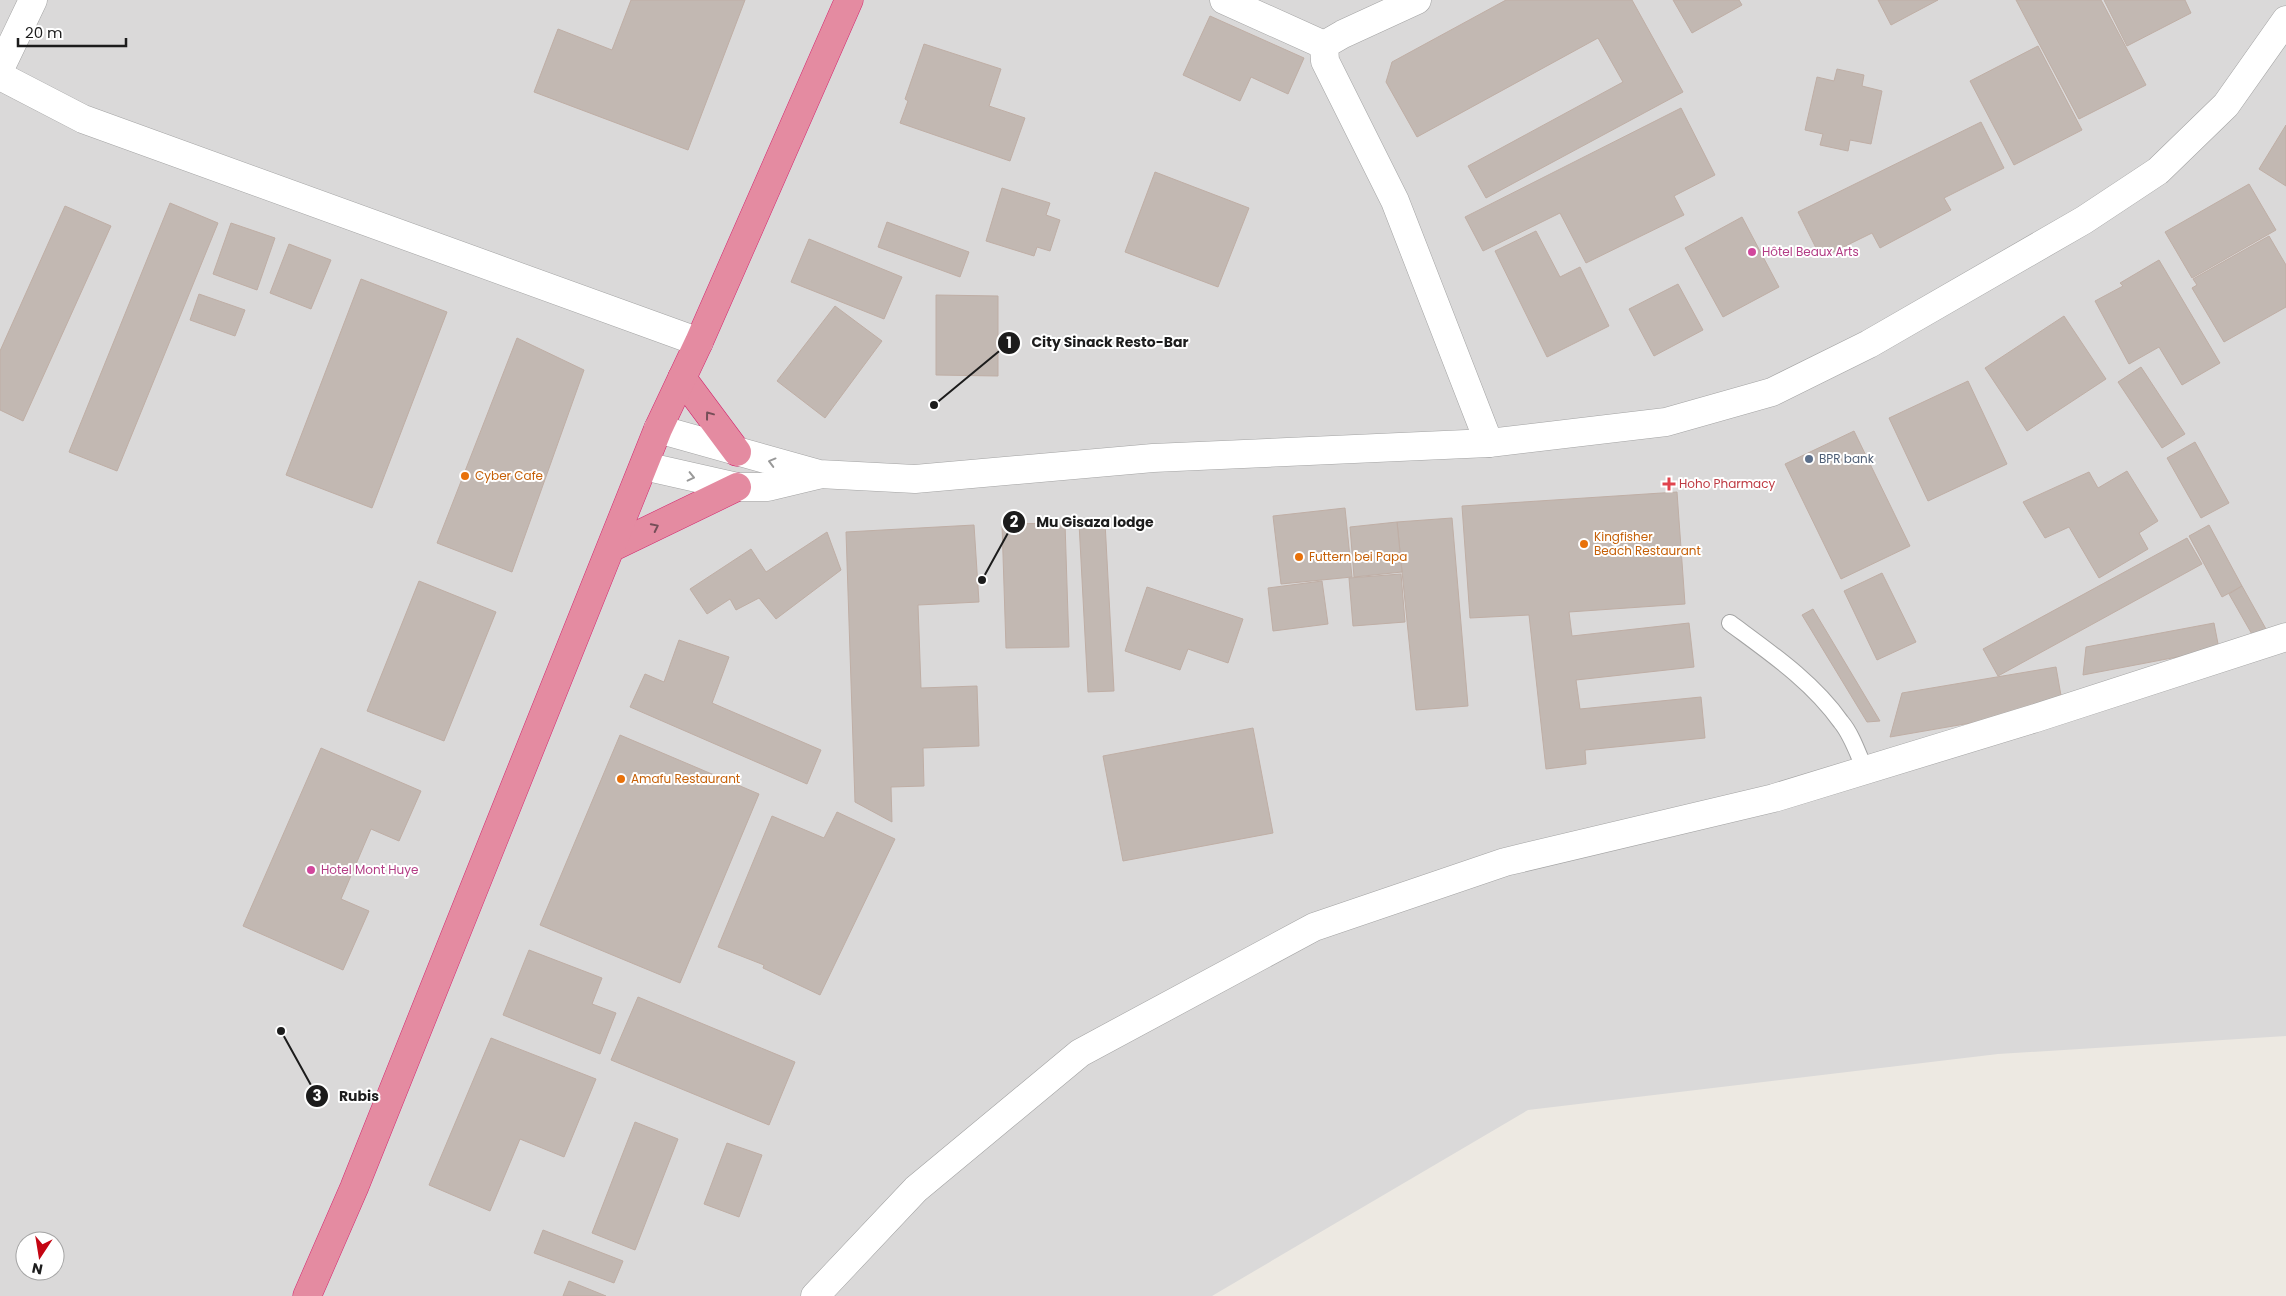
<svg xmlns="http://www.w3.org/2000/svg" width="2286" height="1296" font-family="Poppins,sans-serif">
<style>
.residential{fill:#dad9d9;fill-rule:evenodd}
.building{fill:#c2b8b2;stroke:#bfaea5}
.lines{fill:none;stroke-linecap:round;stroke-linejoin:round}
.lane-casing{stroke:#a3a3a3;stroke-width:18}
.street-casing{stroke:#a3a3a3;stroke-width:29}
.highway-casing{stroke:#d3276e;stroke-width:29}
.lane{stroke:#fff;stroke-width:16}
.street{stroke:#fff;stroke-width:28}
.highway{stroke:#e48ba1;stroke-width:28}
.oneway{stroke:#764e58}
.oneway2{stroke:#999}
.hotel-dot{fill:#d1479c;stroke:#fff;stroke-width:2}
.service-dot{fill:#5c6f8a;stroke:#fff;stroke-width:2}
.food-dot{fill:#e8710a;stroke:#fff;stroke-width:2}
.health-dot{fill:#e0444e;stroke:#fff;stroke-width:2}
.labels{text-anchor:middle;stroke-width:4;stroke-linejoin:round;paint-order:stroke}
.hotel-label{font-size:12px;fill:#b23c85;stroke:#fff;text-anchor:start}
.service-label{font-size:12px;fill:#4e5e75;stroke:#fff;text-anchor:start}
.food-label{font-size:12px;fill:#c56008;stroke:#fff;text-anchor:start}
.health-label{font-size:12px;fill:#be3a42;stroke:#fff;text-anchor:start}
.leader{fill:none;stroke:#1c1c1c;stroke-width:2}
.callout-dot{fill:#1c1c1c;stroke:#fff;stroke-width:2}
.mark-label{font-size:15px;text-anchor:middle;font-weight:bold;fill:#fff}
.callout-label{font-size:14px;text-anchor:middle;font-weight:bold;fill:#1c1c1c;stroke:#fff;stroke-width:4;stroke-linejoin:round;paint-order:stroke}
</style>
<rect width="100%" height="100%" fill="#ede9e2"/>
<path class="residential" d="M0 0H2286V1036L1998 1054 1528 1110 1212 1296H0ZM25 1241H55V1271H25Z"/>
<g class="building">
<path d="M631 0H745L688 150 534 92 558 29 612 50Z"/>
<path d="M1506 0H1632L1683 92 1486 198 1468 166 1623 82 1598 38 1417 137 1386 82 1392 62Z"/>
<path d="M1673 0H1739L1742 5 1692 33Z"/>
<path d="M1878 0H1938L1891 25Z"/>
<path d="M2016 0H2101L2146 85 2079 119Z"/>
<path d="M2104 0H2185L2191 13 2127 46Z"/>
<path d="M1210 16 1304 58 1288 94 1251 77 1240 101 1183 75Z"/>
<path d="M924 44 1001 69 989 106 1025 118 1010 161 900 123 908 101 905 99Z"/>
<path d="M2038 46 2082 130 2014 165 1970 81Z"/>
<path d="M1837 69 1864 75 1862 86 1882 91 1871 144 1850 140 1848 151 1820 145 1823 134 1805 130 1817 77 1834 81Z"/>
<path d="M1681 108 1715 175 1674 196 1684 215 1586 263 1560 213 1483 251 1465 217Z"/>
<path d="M1981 122 2004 168 1944 198 1951 210 1880 248 1872 233 1821 258 1798 212Z"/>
<path d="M2286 125V186L2259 169Z"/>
<path d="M1155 172 1249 208 1218 287 1125 252Z"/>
<path d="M2249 184 2276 230 2192 278 2165 232Z"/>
<path d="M1002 188 1050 203 1046 215 1060 220 1050 251 1037 247 1034 256 986 241Z"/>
<path d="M170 203 218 223 117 471 69 452Z"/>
<path d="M65 206 111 226 23 421 0 410V351Z"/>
<path d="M1742 217 1779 287 1723 317 1685 248Z"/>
<path d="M887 222 969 252 960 277 878 247Z"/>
<path d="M231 223 275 238 257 290 213 274Z"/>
<path d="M1536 231 1560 277 1580 267 1609 326 1547 357 1495 251Z"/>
<path d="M2269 236 2286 265V307L2224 342 2192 288 2197 285 2193 279Z"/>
<path d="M809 239 902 277 884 319 791 282Z"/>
<path d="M289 244 331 260 311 309 270 293Z"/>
<path d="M2159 260 2220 363 2182 385 2159 347 2129 364 2095 301 2123 286 2120 283Z"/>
<path d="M361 279 447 312 372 508 286 475Z"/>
<path d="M1678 284 1703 330 1654 356 1629 309Z"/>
<path d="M199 294 245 310 235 336 190 320Z"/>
<path d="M936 295 998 296V376L936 375Z"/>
<path d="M835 306 882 341 825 418 777 381Z"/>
<path d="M2064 316 2106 379 2027 431 1985 368Z"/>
<path d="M517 338 584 370 512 572 437 543Z"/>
<path d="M2141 367 2185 434 2162 448 2118 382Z"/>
<path d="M1968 381 2007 464 1928 501 1889 418Z"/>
<path d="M1854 431 1910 546 1841 579 1785 464Z"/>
<path d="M2195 442 2229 503 2201 518 2167 458Z"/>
<path d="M2127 471 2158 521 2139 533 2148 549 2099 578 2069 527 2045 538 2023 502 2089 472 2098 488Z"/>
<path d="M1677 492 1685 604 1569 612 1572 636 1689 623 1694 667 1576 680 1580 709 1701 697 1705 738 1585 750 1586 764 1546 769 1529 615 1470 618 1462 506Z"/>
<path d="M1345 508 1352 577 1281 584 1273 516Z"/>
<path d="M1452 518 1468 706 1416 710 1397 522Z"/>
<path d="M1105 522 1114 691 1088 692 1079 523Z"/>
<path d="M1397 522 1402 572 1354 577 1350 527Z"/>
<path d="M1065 523 1069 647 1006 648 1002 524Z"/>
<path d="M974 525 979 602 918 605 921 688 977 686 979 746 923 748 924 786 891 787 892 822 855 802 846 532Z"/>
<path d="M2209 525 2242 586 2222 597 2189 536Z"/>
<path d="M827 532 841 570 776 619 759 598 736 610 730 599 707 614 690 589 751 549 766 572Z"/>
<path d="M2187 538 2202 564 1998 676 1983 649Z"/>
<path d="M1882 573 1916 642 1877 660 1844 591Z"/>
<path d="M1401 574 1405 622 1353 626 1349 578Z"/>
<path d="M419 581 496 612 444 741 367 711Z"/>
<path d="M1322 581 1328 624 1273 631 1268 588Z"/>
<path d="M2242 586 2266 629 2253 636 2229 594Z"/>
<path d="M1147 587 1243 619 1228 663 1188 649 1180 670 1125 651Z"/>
<path d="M1813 609 1880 721 1867 722 1802 615Z"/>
<path d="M2214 623 2219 649 2083 675 2086 647Z"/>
<path d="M679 640 729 657 712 703 821 750 807 784 630 707 645 674 664 682Z"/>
<path d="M2056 667 2063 707 1890 737 1902 693Z"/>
<path d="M1253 728 1273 833 1123 861 1103 756Z"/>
<path d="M620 735 759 794 680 983 540 925Z"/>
<path d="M321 748 421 791 399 841 371 829 341 899 369 911 343 970 243 926Z"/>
<path d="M837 812 895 839 820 995 763 968 764 965 718 947 772 816 824 838Z"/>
<path d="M529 950 602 978 592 1004 616 1013 600 1054 503 1015Z"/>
<path d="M638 997 795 1062 769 1125 611 1060Z"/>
<path d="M491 1038 596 1079 564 1157 520 1139 490 1211 429 1185Z"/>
<path d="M635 1122 678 1139 635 1250 592 1233Z"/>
<path d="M727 1143 762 1155 739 1217 704 1204Z"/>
<path d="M543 1230 623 1261 614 1283 534 1253Z"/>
<path d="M569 1281 606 1296H563Z"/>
</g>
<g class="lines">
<g class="lane-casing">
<path id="lane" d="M1730 623C1769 652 1812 681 1841 722 1852 735 1858 754 1865 770"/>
</g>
<g class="street-casing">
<g id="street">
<path d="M1224 0 1324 45"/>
<path d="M1417 0 1343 34 1324 45 1325 61 1395 201 1489 443"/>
<path d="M0 69 33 0"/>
<path d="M0 76 83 119 699 342"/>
<path d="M658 429 819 474 915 479 1153 458 1489 443 1666 422 1772 392 1869 344 2084 220 2158 171 2226 105 2286 20"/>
<path d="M644 466 737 487H768L818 475"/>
<path d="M815 1296 916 1189 1080 1053 1314 927 1505 862 1774 798 2036 718 2286 637"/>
</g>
</g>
<g class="highway-casing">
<g id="highway">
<path d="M682 378 737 452"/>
<path d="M611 548 737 487"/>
<path d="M307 1296 354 1188 658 429 699 342 849 0"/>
</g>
</g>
<use href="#lane" class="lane"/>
<use href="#street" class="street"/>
<use href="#highway" class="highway"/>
</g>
<defs><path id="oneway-chevron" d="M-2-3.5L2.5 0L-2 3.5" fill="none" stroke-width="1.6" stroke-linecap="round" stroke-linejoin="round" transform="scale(1.25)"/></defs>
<g class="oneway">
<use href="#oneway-chevron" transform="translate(709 415) rotate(-127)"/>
<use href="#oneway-chevron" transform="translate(655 527) rotate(-26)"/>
</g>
<g class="oneway2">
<use href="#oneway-chevron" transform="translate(772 462) rotate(-165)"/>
<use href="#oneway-chevron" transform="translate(691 477) rotate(13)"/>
</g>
<g class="hotel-dot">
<circle cx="1752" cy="252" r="5"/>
<circle cx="311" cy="870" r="5"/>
</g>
<circle class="service-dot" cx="1809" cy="459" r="5"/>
<g class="food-dot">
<circle cx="465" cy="476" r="5"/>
<circle cx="1584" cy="544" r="5"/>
<circle cx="1299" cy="557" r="5"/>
<circle cx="621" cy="779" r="5"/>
</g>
<path class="health-dot" d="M1666.5 476.5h5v5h5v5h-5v5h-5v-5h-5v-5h5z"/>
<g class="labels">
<g class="hotel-label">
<text x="1762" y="256">Hôtel Beaux Arts</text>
<text x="321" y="874">Hotel Mont Huye</text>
</g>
<g class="service-label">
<text x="1819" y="463">BPR bank</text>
</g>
<g class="food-label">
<text x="475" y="480">Cyber Cafe</text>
<text x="1594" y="541">Kingfisher<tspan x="1594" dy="14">Beach Restaurant</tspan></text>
<text x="1309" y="561">Futtern bei Papa</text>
<text x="631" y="783">Amafu Restaurant</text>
</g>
<g class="health-label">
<text x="1679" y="488">Hoho Pharmacy</text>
</g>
</g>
<path class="leader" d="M934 405L1009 343M982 580L1014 522M281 1031L317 1096"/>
<g class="callout-dot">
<circle cx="934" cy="405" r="5"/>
<circle cx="982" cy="580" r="5"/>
<circle cx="281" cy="1031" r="5"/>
<circle cx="1009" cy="343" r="12"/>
<circle cx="1014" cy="522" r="12"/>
<circle cx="317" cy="1096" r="12"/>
</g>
<g class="mark-label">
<text x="1009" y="348">1</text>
<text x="1014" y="527">2</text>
<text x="317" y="1101">3</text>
</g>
<g class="callout-label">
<text x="1110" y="347">City Sinack Resto-Bar</text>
<text x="1095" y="527">Mu Gisaza lodge</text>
<text x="359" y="1101">Rubis</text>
</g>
<g transform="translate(40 1256) rotate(192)"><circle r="24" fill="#ffffff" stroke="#a4a4a4"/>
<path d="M0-4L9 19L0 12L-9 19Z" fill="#c40512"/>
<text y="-8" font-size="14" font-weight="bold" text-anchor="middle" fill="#1c1c1c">N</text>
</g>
<path d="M18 38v8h108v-8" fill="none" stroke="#1c1c1c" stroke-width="2.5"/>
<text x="25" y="38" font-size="15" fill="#1c1c1c" stroke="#ffffff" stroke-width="4" paint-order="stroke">20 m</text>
</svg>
